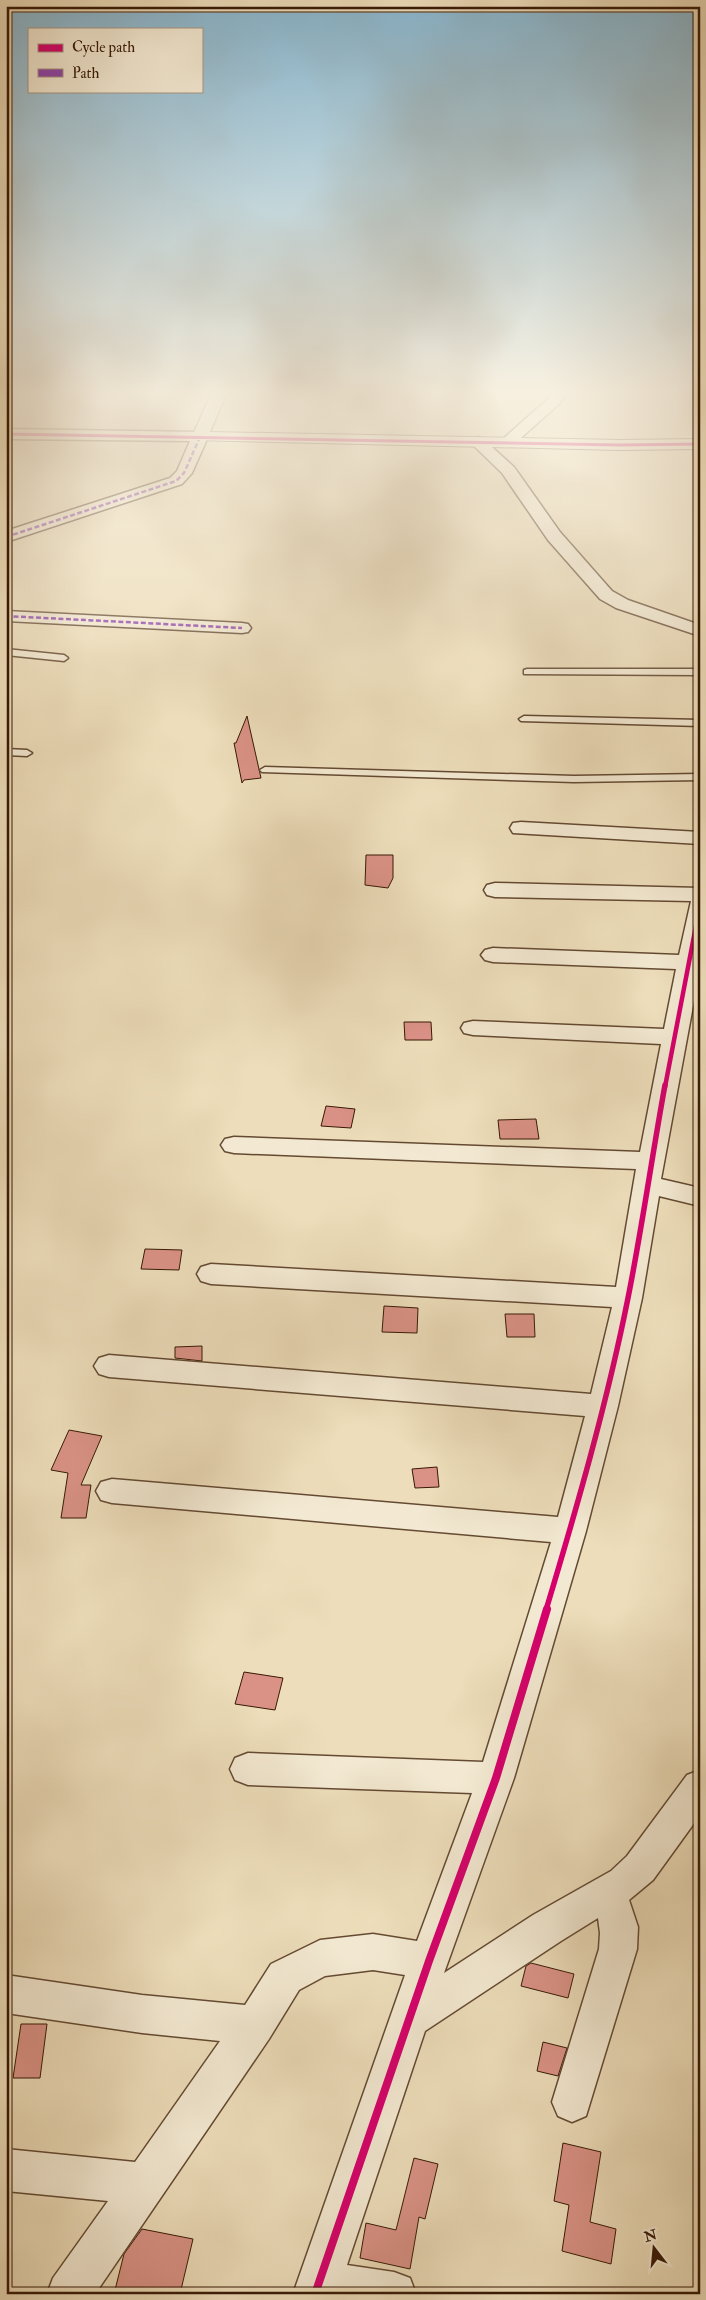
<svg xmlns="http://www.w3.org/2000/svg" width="706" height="2300" font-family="'IM FELL Double Pica',serif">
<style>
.building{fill:#da9286;stroke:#371905}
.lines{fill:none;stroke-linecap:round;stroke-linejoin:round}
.service-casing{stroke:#644a32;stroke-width:3}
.minor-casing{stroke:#644a32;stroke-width:3}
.tertiary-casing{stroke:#644a32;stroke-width:2}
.service{fill:#f3e9d2;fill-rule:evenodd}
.minor{fill:#f3e9d2;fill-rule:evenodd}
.tertiary{fill:#f3e9d2;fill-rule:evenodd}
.quiet{stroke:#8e44ad;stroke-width:2.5;stroke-dasharray:5 2.5;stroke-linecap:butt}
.cycleway-far3-casing{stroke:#f3e9d2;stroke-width:5}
.cycleway-far2-casing{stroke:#f3e9d2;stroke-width:7}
.cycleway-far1-casing{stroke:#f3e9d2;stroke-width:9}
.cycleway-casing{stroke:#f3e9d2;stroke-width:11}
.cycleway-far3{stroke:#d6006c;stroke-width:3}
.cycleway-far2{stroke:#d6006c;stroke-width:4.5}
.cycleway-far1{stroke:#d6006c;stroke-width:5.5}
.cycleway{stroke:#d6006c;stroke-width:8}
</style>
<rect width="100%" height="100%" fill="#edddba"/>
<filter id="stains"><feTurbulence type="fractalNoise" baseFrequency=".004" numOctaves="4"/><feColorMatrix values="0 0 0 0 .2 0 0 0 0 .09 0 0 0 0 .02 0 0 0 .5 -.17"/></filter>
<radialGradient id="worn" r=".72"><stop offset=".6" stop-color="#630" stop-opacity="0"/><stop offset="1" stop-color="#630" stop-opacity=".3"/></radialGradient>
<g class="building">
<path d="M247 716 261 778 244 780 242 783 234 743H236Z"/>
<path d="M366 855H393V878L388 888 365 885Z"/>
<path d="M404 1022H431L432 1040H405Z"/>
<path d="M326 1106 355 1109 351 1128 321 1126Z"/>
<path d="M536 1119 539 1139H500L498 1120Z"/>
<path d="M145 1249 182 1250 179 1270 141 1269Z"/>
<path d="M384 1306 418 1308 417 1333 382 1332Z"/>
<path d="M505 1314H534L535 1337H507Z"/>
<path d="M202 1346V1361L175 1358V1347Z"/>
<path d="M69 1430 102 1436 81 1485H91L86 1518H61L68 1473 51 1470Z"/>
<path d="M437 1467 439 1487 415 1488 412 1469Z"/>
<path d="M244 1672 283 1678 275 1710 235 1704Z"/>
<path d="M531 1963 574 1974 568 1998 521 1986 526 1966Z"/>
<path d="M21 2024H47L40 2078H13Z"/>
<path d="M543 2042 567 2048 558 2076 537 2071Z"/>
<path d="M563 2143 601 2152 590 2222 616 2229 611 2264 562 2251 569 2205 554 2201Z"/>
<path d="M414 2158 438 2164 425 2219 419 2217 410 2269 360 2258 366 2223 396 2230Z"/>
<path d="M142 2229 193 2239 180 2294H114L124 2254Z"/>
</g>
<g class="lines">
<g class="service-casing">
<g id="service">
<path d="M6 649 64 655 68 658 64 661 6 655Z"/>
<path d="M527 669H700V675L524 674V670Z"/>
<path d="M524 716 700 720V726L521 721 519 719Z"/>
<path d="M6 749 27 750 32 753 27 756 6 755Z"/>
<path d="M265 767 574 776 700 774V780L574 782 262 772 260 770Z"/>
</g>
</g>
<g class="minor-casing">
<g id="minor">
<path d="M554 389H568L560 403 513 445H503L500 442 503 439 549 398Z"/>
<path d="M6 429 200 432 205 434 208 437 192 473 182 484 6 542V531L170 478 177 471 190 441 6 439Z"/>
<path d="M478 437 483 439 514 467 560 532 612 591 628 600 700 625V636L616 608 600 599 548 540 502 473 473 445 470 442 473 439Z"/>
<path d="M6 611 242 623 248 624 251 628 248 632 242 633 6 621Z"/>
<path d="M521 822 700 832V844L513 833 510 828 513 823Z"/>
<path d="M495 883 700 888V968L661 1179 700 1188V1206L659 1196 642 1298 618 1406 586 1531 514 1778 444 1973 533 1915 611 1871 627 1856 687 1775 700 1770V1815L653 1880 629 1900 638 1927 637 1949 586 2116 572 2122 558 2116 552 2102 599 1949 600 1933 598 1918 561 1941 425 2031 347 2265 394 2272 410 2278 416 2294H293L405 1975 373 1970 325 1976 299 1990 269 2039 95 2294H47L53 2278 108 2201 6 2191V2149L135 2162 220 2041 142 2033 6 2013V1975L142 1995 245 2005 271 1964 320 1940 373 1934 417 1941 472 1793 248 1785 235 1780 230 1769 235 1758 248 1753 483 1762 551 1542 112 1503 101 1500 96 1491 101 1482 112 1479 558 1517 585 1416 109 1377 99 1374 94 1366 99 1358 109 1355 591 1394 612 1307 211 1284 201 1281 197 1274 201 1267 211 1264 616 1287 636 1169 234 1153 225 1151 221 1145 225 1139 234 1137 640 1152 661 1044 473 1035 464 1033 461 1028 464 1023 473 1021 664 1029 676 969 493 962 485 960 481 955 485 950 493 948 679 955 691 901 495 897 487 895 484 890 487 885Z"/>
</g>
</g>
<g class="tertiary-casing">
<path id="tertiary" d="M213 389H229L210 432 620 440 700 439V449L620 450 194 440 192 437Z"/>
</g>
<use href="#service" class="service"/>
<use href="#minor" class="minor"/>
<use href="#tertiary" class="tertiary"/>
<g class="quiet">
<path d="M6 537 176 481 184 473 200 437"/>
<path d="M6 616 242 628"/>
</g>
<g class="cycleway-far3-casing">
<path id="cycleway-far3" d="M6 434 620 445 700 444"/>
</g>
<g class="cycleway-far2-casing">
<path id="cycleway-far2" d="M665 1087 700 905"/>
</g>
<g class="cycleway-far1-casing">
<path id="cycleway-far1" d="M546 1610C577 1507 607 1403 628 1298 642 1228 652 1156 665 1085"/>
</g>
<g class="cycleway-casing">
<path id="cycleway" d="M315 2294 429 1961 496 1778 547 1609"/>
</g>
<use href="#cycleway-far3" class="cycleway-far3"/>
<use href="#cycleway-far2" class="cycleway-far2"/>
<use href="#cycleway-far1" class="cycleway-far1"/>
<use href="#cycleway" class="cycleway"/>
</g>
<linearGradient id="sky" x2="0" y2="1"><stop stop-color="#88b7d1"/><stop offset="0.55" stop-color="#f7f0e0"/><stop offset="1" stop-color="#f7f0e0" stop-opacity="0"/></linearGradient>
<rect width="706" height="711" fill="url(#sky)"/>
<rect width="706" height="2300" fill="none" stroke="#edddba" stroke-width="25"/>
<rect x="8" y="8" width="691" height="2285" fill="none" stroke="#371905" stroke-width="2.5"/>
<rect x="12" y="12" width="681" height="2275" fill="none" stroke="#371905"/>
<rect x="28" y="28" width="175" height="65" fill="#f3e9d2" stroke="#a89680"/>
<rect x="38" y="44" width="25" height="8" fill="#d6006c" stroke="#a89680"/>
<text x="72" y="52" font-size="15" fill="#371905">Cycle path</text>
<rect x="38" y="69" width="25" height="8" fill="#8e44ad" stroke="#a89680"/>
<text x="72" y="78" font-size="15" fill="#371905">Path</text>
<g transform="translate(654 2248) rotate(344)" stroke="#f3e9d2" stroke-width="4" paint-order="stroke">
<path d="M0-4L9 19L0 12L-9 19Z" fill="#371905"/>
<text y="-8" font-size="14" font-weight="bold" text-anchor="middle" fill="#371905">N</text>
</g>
<rect width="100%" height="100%" filter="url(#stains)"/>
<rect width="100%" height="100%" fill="url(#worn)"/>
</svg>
